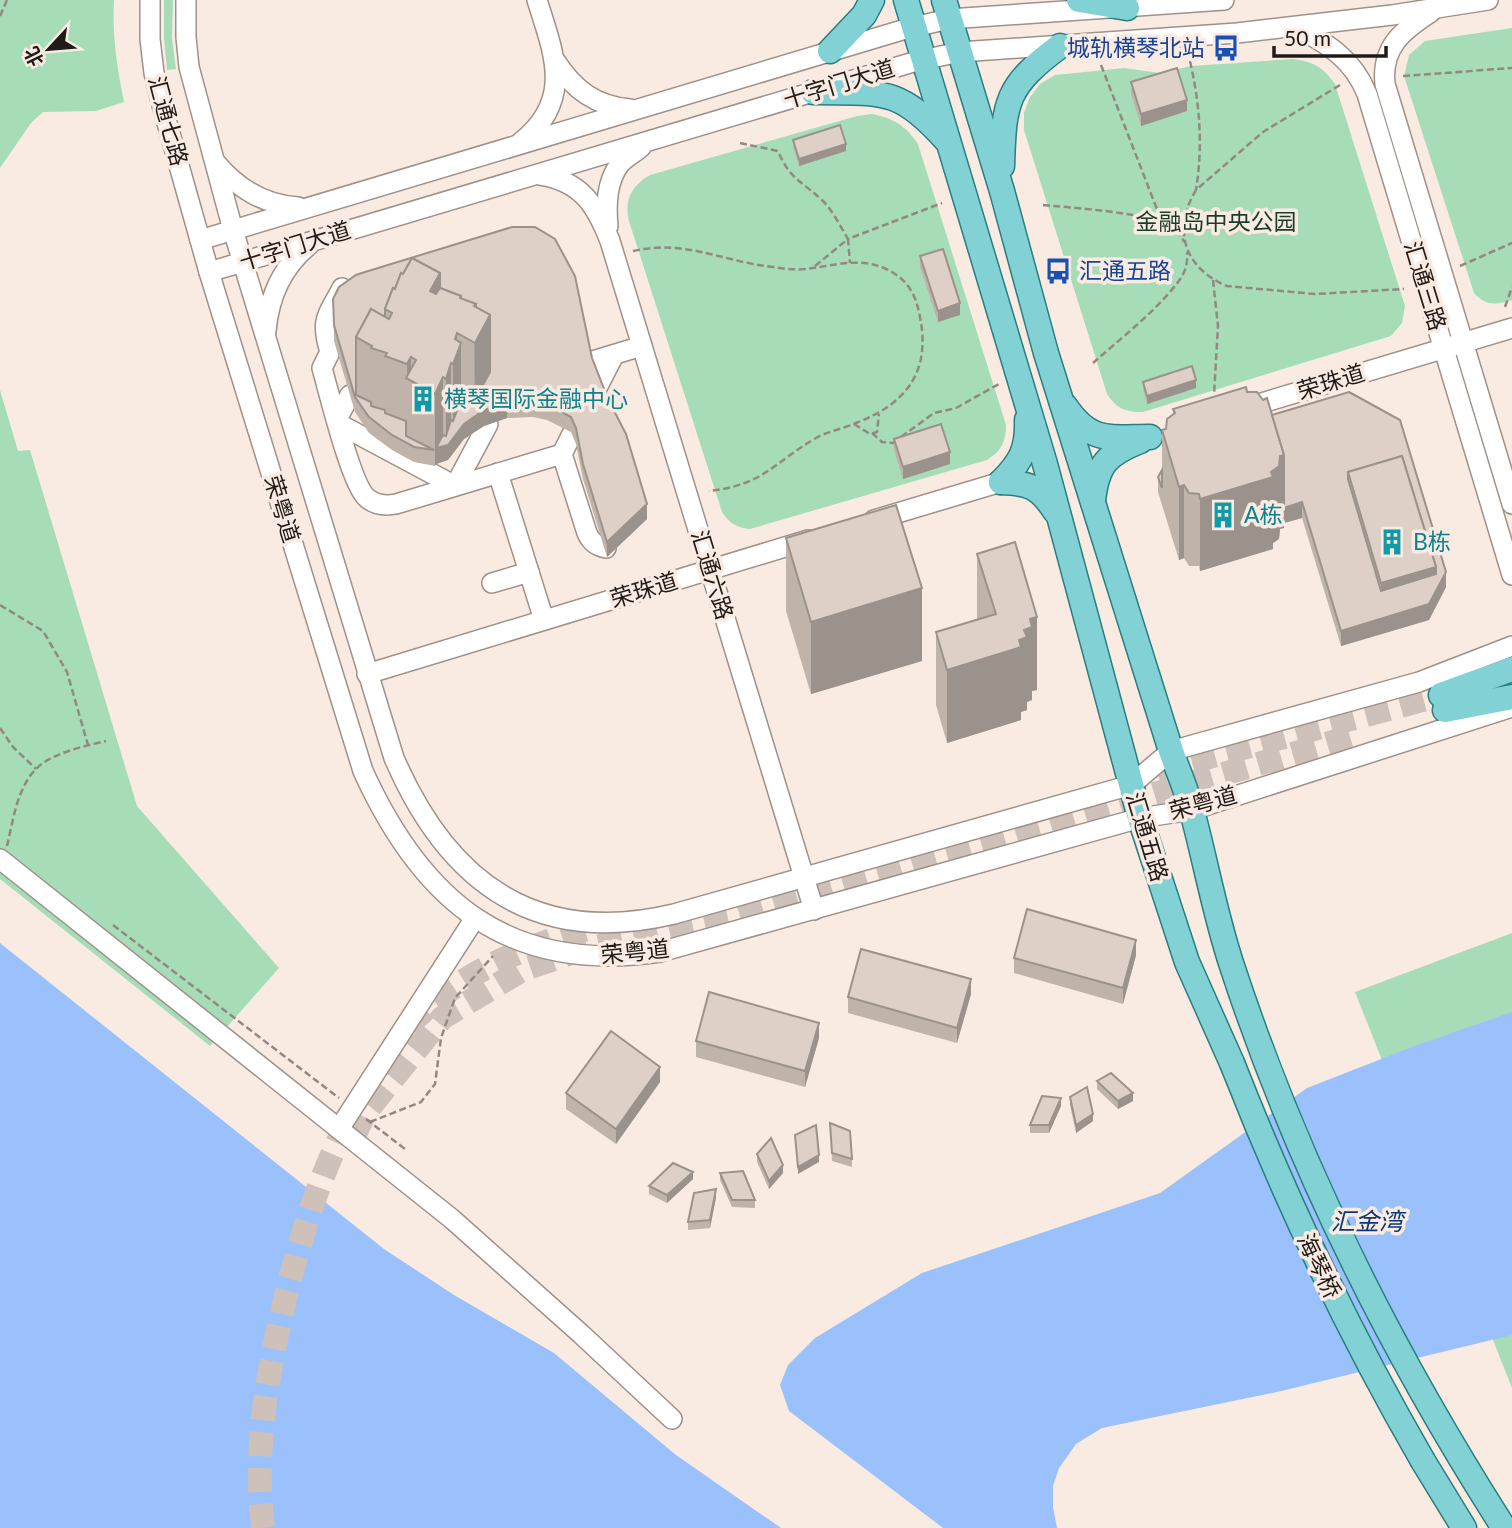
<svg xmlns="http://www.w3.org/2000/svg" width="1512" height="1528" font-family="Lato,'Noto Sans SC',sans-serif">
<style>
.green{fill:#a6ddb8}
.water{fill:#9ac1fb}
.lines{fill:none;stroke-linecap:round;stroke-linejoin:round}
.major-tunnel{stroke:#cec1b9;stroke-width:24;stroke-dasharray:24 12;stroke-linecap:butt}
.minor-casing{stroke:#9e9188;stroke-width:22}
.major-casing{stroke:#2a7e80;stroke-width:27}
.path{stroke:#938882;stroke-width:2.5;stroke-dasharray:7 3.5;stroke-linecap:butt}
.minor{stroke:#fff;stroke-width:19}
.major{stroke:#82d1d5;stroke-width:24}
.major-bridge-casing{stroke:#2a7e80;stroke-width:27;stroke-linecap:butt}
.major-bridge{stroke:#82d1d5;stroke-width:24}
.wall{fill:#bfb3aa}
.shaded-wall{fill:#9b928b}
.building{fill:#ded0c6;stroke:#9b928b;stroke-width:2;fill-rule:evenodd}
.labels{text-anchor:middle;stroke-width:7;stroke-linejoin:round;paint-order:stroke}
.transit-label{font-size:23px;fill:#164399;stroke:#faebe2;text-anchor:end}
.street-label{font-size:23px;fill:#201b17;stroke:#faebe2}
.park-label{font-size:23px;fill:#183d27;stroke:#faebe2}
.culture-label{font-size:23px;fill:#0d838f;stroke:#faebe2;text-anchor:start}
.water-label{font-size:24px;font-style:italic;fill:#0a3876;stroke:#faebe2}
</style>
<rect width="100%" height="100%" fill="#faebe2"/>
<g class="green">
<path d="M0 0H114C112 35 117 68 124 102L96 111 43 112 31 123 0 168Z"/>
<path d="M164 0H173L172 38 176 69 167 70 164 38Z"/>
<path d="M1512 28V300C1496 305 1485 306 1474 293L1404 76 1409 55 1425 41Z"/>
<path d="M1293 59C1313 61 1324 68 1335 84L1405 306 1402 323 1391 336 1143 412C1126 413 1116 408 1107 394L1024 130V113L1030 97 1040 84 1055 75 1124 68 1160 73 1191 66Z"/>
<path d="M872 114C893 118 906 126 918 144L1006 425C1006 442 1001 451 987 460L750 529C737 528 729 523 722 512L629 221C624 200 631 186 650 175L857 116Z"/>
<path d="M0 390 18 451 30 450 137 806 279 968 210 1046 0 879Z"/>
<path d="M1512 933V1388L1355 992Z"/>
</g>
<g class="water">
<path d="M0 943 384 1249 454 1295 554 1353 676 1455 781 1528H0Z"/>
<path d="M1512 1012V1335L1277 1392 1102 1428 1076 1444 1059 1468 1053 1486V1507L1057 1528H943L789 1411 780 1385 788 1365 815 1338 922 1273 1160 1193 1307 1088 1412 1047Z"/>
</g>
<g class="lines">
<g class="major-tunnel">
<path d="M1157 771 1441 695"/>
<path d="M408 1026C464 968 533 943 609 923"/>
<path d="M353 1138 365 1113 442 1018 522 970 574 952 732 917 1361 734"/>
<path d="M263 1528C253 1448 268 1369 287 1291 303 1229 322 1168 353 1112"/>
</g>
<g class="minor-casing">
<g id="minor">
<path d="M150 0V39L154 73 162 105 209 272 363 771C423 903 510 974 660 952L1140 818 1192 810 1512 707"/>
<path d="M186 0V37L189 67 233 230 394 758C448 883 536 947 674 914L1131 785 1171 751 1419 682 1512 646"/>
<path d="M1431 12C1403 30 1381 47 1385 84L1512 504"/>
<path d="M1296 27C1328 44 1353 59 1367 94L1512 575"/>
<path d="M556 62C574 90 596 106 630 109"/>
<path d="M521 142C574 100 554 54 537 0"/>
<path d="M216 163C237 188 265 205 298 207"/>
<path d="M540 175C581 181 596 205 610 241L814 910"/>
<path d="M608 226C606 206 606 183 619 165 624 158 635 153 641 147"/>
<path d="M200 240 909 28 949 19 1224 0"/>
<path d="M209 272 917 61 960 52 1237 33 1392 15 1488 0"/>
<path d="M342 288C327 317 320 319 330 352L322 368C329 393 351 483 366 497 374 505 385 506 396 504L562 454 572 434"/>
<path d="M266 331C269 297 282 267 309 245"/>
<path d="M589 362 642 346"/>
<path d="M597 388 614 355"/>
<path d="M1245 408 1512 328"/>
<path d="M337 419 350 395"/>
<path d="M339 424 455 486 488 424"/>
<path d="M562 454 587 533C591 542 596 546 606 548"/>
<path d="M498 473 544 620"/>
<path d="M874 520 1001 482"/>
<path d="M492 583 529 572"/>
<path d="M367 674 808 540"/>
<path d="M0 859 452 1219 581 1334 672 1419"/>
<path d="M339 1129 475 918"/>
</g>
</g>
<g class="major-casing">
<g id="major">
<path d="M906 0 1045 464 1140 818 1187 962 1232 1063"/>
<path d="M944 0 1002 191 1046 353 1171 751C1178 771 1187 791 1192 811 1206 863 1215 915 1232 966 1297 1164 1392 1353 1504 1528"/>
<path d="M1079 0 1127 8"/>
<path d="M830 51 864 15 872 0"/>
<path d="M813 92C881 93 898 86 946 140"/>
<path d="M1002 166C1004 101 1006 86 1060 46"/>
<path d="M1065 406C1091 444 1109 437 1150 437"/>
<path d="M1001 482C1021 462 1028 449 1027 420"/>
<path d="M1001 482C1028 483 1039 486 1055 511"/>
<path d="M1093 501C1097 464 1107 454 1140 441"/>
<path d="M1441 695 1512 669"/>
<path d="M1445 710 1512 697"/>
<path d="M1423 1461 1464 1528"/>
</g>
</g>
<g class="path">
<path d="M0 16 7 0"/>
<path d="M1190 61C1200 105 1203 146 1196 190"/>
<path d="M1101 65 1162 222"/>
<path d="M1403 76 1512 68"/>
<path d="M1340 85 1263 132 1196 190C1172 230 1184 268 1227 286L1315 294 1404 289"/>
<path d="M740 143 778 151C790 180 802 181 823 201 833 211 840 226 848 239L942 203"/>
<path d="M1043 205C1074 208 1143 212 1169 226 1176 230 1181 235 1184 242"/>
<path d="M633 251C686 239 723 262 774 267 785 269 795 270 806 269 832 266 858 257 884 268 907 278 916 294 920 317 931 372 906 404 856 423 843 429 828 431 816 438 773 463 764 485 709 491"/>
<path d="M815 266 848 239 850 263"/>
<path d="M1460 266 1512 243"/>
<path d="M1213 280 1218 326 1214 395"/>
<path d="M1505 307 1512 287"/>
<path d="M1093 363C1121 338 1159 309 1181 278 1186 270 1188 261 1187 252"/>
<path d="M854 424 870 434 877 432 879 414"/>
<path d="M872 433 882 442 893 443 896 441"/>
<path d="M901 437 934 413 956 408 999 384"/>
<path d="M0 605 43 631 67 672 88 745"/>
<path d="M0 728 13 747 36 769"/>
<path d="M7 846C13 821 17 788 36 769 51 753 85 746 106 741"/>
<path d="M113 925 339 1098"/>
<path d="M366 1119 405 1149"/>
<path d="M370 1122 421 1102 435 1084 441 1038 455 998 493 956"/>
</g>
<use href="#minor" class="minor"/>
<use href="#major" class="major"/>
<g class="major-bridge-casing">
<path id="major-bridge" d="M1232 1063C1286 1201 1349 1333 1423 1461"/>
</g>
<use href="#major-bridge" class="major-bridge"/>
</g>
<g class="wall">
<path d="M1131 82 1187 111 1141 126 1131 94Z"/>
<path d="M793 140 846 151 799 166 793 147Z"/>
<path d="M920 256 960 315 938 322 920 267Z"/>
<path d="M339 287 592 358 647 519 607 557 583 479 576 444 571 432 547 420 533 417 507 418 484 426 464 439 448 460 436 464 435 466 414 462 392 450 369 433 355 412 334 341 333 299Z"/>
<path d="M1143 382 1196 388 1147 404 1143 389Z"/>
<path d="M1247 392 1272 415 1349 392 1446 587 1429 620 1341 646 1302 518 1284 523V528L1280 529 1279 539 1273 543V549L1200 571 1199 566H1189L1184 558 1179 560 1158 492V477L1162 470V430L1166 429 1173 415V409Z"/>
<path d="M894 439 950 464 903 479 894 450Z"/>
<path d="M786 538 922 661 811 694 786 611Z"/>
<path d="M977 554 1037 690 1032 691V700L1027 702V710L1021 712V720L947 743 936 705V632L977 620Z"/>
<path d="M1136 955 1123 1004 1014 973V958Z"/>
<path d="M971 994 957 1043 848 1013V997Z"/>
<path d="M819 1038 805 1087 696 1057V1041Z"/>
<path d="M1097 1081 1133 1101 1118 1109 1097 1089Z"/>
<path d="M660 1082 616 1144 566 1109V1093Z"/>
<path d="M1070 1097 1093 1121 1076 1133 1070 1105Z"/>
<path d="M1061 1106 1049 1133H1030V1125Z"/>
<path d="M830 1123 852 1159V1167L832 1161Z"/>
<path d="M757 1154 783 1173 769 1189 757 1162Z"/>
<path d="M720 1173 755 1200V1208L732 1207 720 1180Z"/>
<path d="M693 1179 667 1203 649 1194V1186Z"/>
<path d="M716 1197 710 1228 688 1230V1222Z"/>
</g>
<g class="shaded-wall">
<path d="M1187 100V111L1141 126V114Z"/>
<path d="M846 144V151L799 166V159Z"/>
<path d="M440 273V346L430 291Z"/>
<path d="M960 303V315L938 322V311Z"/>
<path d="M476 304 490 315V388L475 416 474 306Z"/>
<path d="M457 333V353L461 343V415L453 437V364L455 339Z"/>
<path d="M411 357V381L407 379V364Z"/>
<path d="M451 363V436L464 424 484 410 507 403V418L484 426 464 439 448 460 436 464 435 466V394L443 377V446L446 445V379Z"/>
<path d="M1196 380V388L1147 404V396Z"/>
<path d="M950 452V464L903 479V467Z"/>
<path d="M1284 455 1302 502V518L1284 523V528L1280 529 1279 539 1273 543V549L1200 571V499L1271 472 1280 456Z"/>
<path d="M1184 485V558L1179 560V487Z"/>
<path d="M647 504V519L607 557V542Z"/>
<path d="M1436 567V589L1381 606V583Z"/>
<path d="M1446 572V587L1429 620 1341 646V631Z"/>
<path d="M922 588V661L811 694V622Z"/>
<path d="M1037 617V690L1032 691V700L1027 702V710L1021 712V720L947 743V670L1019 640 1030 619Z"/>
<path d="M1136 940V955L1123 1004V988Z"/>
<path d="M971 979V994L957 1043V1028Z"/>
<path d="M819 1023V1038L805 1087V1071Z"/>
<path d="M660 1067V1082L616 1144V1129Z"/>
<path d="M1133 1093V1101L1118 1109V1101Z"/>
<path d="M1061 1098V1106L1049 1133V1125Z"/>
<path d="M1093 1114V1121L1076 1133V1125Z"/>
<path d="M819 1155V1162L798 1174V1167Z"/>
<path d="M783 1165V1173L769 1189V1181Z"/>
<path d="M693 1172V1179L667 1203V1195Z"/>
<path d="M716 1189V1197L710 1228V1220Z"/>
</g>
<g class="building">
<path d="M1177 68 1187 100 1141 114 1131 82Z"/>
<path d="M840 125 846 144 799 159 793 140Z"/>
<path d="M512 227H535L555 239 575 276 592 358 608 399 626 434 647 504 607 542 583 464 576 428 571 417 547 404 533 402 507 403 484 410 464 424 448 445 436 448 443 435 446 436 451 420 453 421 461 400V393L475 400 490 372V315L476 307V304L461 299V296L440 288V273L412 258 403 274 401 273 395 289 393 288 385 309V317L371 309 356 337V395L371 402V406L385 410V413L406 421V436L434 450 414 447 392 435 369 417 355 397 334 325 333 299 339 287 356 275 365 272Z"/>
<path d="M943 249 960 303 938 311 920 256Z"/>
<path d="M412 258 440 273 430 291 436 294 440 288 461 296 460 298 476 304 474 306 490 315 475 343 457 333 455 339 461 343 453 364 451 363 446 379 443 377 435 394 406 378 416 360 411 357 407 364 385 356 387 353 371 348 372 346 356 337 371 309 389 319 392 313 385 309 393 288 395 289 401 273 403 274Z"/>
<path d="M1192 366 1196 380 1147 396 1143 382Z"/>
<path d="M1246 387 1247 392H1257L1263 400 1267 398 1284 455 1280 456 1279 466 1271 472 1273 477 1200 499 1199 494 1189 493 1184 485 1179 487 1162 430 1166 429 1167 419 1175 413 1173 409Z"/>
<path d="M1349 392 1400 420 1446 572 1429 604 1341 631 1302 502 1284 508V455L1272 415ZM1402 456 1436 567V574L1381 591 1348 479V472Z"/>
<path d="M941 424 950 452 903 467 894 439Z"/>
<path d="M1402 456 1436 567 1381 583 1348 472Z"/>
<path d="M1162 470V488L1158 477Z"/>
<path d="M896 505 922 588 811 622 786 538Z"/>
<path d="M1015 542 1037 617 1030 619 1032 627 1024 630 1027 637 1019 640 1021 647 947 670 936 632 996 614 977 554Z"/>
<path d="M1027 909 1136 940 1123 988 1014 958Z"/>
<path d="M861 949 971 979 957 1028 848 997Z"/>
<path d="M709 992 819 1023 805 1071 696 1041Z"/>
<path d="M611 1031 660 1067 616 1129 566 1093Z"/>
<path d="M1111 1073 1133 1093 1118 1101 1097 1081Z"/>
<path d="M1087 1087 1093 1114 1076 1125 1070 1097Z"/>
<path d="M1042 1096 1061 1098 1049 1125H1030Z"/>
<path d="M830 1123 850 1131 852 1159 832 1153Z"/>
<path d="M816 1125 819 1155 798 1167 795 1135Z"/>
<path d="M771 1138 783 1165 769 1181 757 1154Z"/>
<path d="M673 1163 693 1172 667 1195 649 1186Z"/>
<path d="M743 1171 755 1200H732L720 1173Z"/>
<path d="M716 1189 710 1220 688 1222 694 1193Z"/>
</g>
<defs>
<g id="bus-bare" transform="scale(2.1)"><path d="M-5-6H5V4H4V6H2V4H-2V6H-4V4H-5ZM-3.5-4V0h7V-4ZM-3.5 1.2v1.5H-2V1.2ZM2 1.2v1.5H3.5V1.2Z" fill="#1a4fb4" stroke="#faebe2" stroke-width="2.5" paint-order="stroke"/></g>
<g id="building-bare" transform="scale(2.1)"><path d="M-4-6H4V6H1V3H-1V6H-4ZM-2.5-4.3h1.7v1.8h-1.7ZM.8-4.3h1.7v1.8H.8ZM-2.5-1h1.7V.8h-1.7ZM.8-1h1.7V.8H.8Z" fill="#0f9aa8" stroke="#faebe2" stroke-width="2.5" paint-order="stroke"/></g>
</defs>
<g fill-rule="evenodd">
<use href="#bus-bare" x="1226" y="48"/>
<use href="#bus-bare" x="1058" y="271"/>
<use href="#building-bare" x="423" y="399"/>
<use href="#building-bare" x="1223" y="515"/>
<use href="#building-bare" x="1392" y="542"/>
</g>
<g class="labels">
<g class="transit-label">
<text x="1205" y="56">城轨横琴北站</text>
<text x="1079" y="279" text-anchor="start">汇通五路</text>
</g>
<g class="street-label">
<text transform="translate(839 84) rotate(-17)" y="8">十字门大道</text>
<text transform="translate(168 121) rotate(75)" y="8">汇通七路</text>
<text transform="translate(295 246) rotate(-17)" y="8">十字门大道</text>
<text transform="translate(1425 286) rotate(73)" y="8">汇通三路</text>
<text transform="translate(1331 382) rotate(-17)" y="8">荣珠道</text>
<text transform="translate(282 509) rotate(73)" y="8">荣粤道</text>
<text transform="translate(712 575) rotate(73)" y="8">汇通六路</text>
<text transform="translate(644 590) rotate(-17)" y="8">荣珠道</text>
<text transform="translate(1203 803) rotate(-15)" y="8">荣粤道</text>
<text transform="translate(1147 837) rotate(73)" y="8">汇通五路</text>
<text transform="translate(635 952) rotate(-6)" y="8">荣粤道</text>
<text transform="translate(1319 1266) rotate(64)" y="8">海琴桥</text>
</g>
<g class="park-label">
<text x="1216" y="230">金融岛中央公园</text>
</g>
<g class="culture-label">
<text x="444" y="407">横琴国际金融中心</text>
<text x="1244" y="523">A栋</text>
<text x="1413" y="550">B栋</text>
</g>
<g class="water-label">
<text x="1367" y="1230">汇金湾</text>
</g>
</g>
<g transform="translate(49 49) rotate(244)" stroke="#faebe2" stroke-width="5" paint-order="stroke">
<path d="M0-5L12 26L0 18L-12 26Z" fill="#201b17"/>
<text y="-10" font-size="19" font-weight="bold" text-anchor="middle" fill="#201b17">北</text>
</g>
<path d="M1274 46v10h112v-10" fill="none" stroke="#201b17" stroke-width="3.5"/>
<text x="1284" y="46" font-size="21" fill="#201b17" stroke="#faebe2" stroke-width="5" paint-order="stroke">50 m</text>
</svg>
